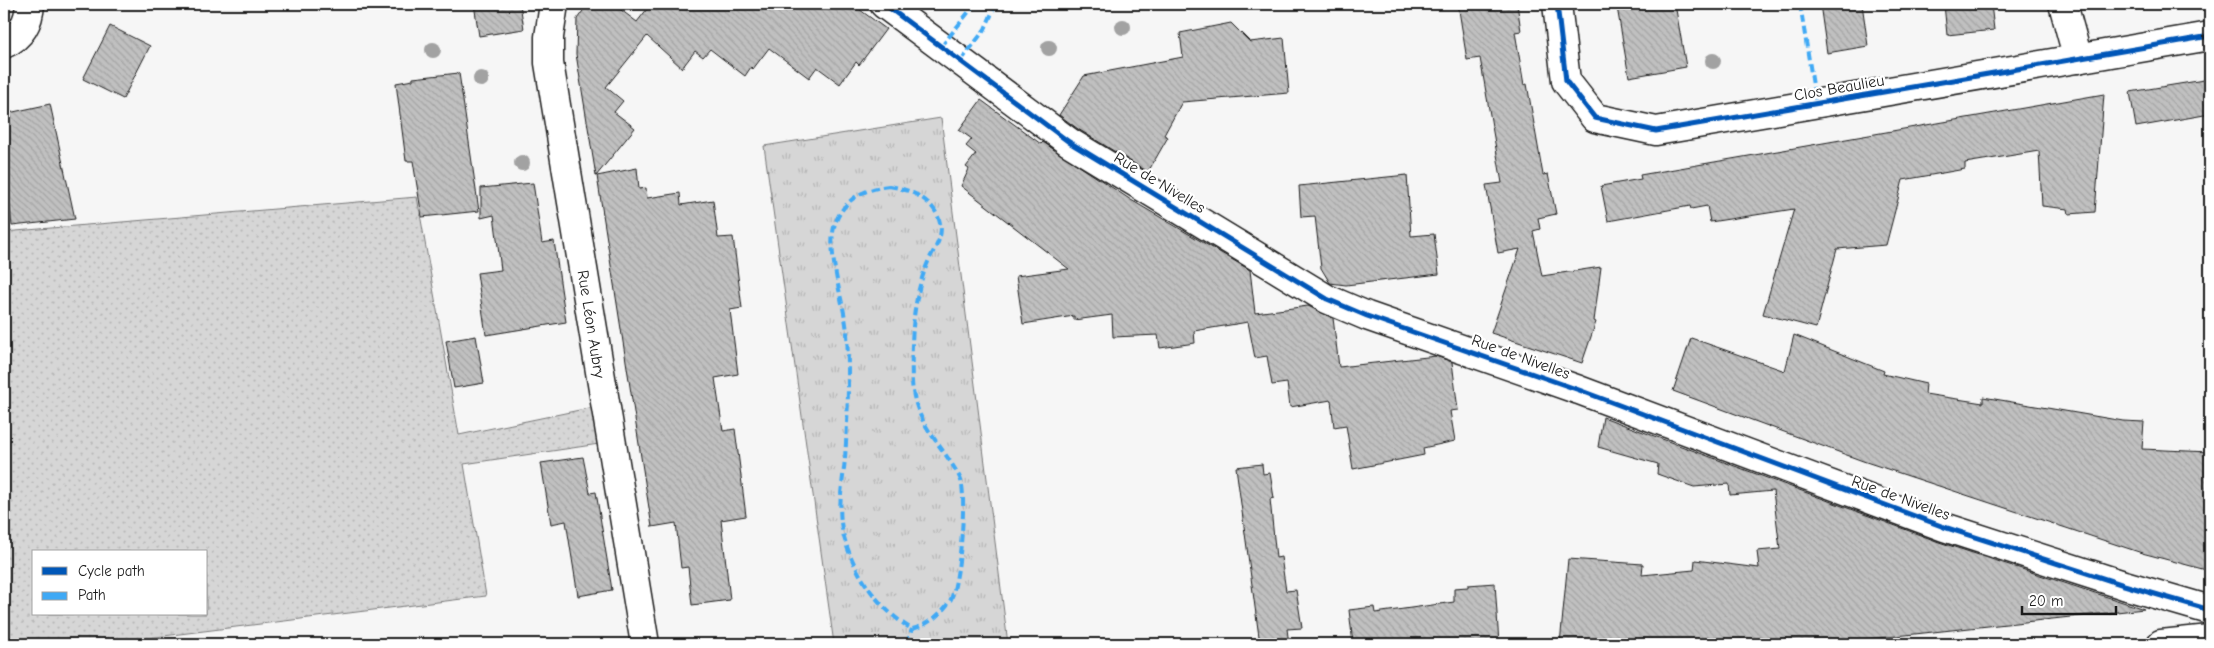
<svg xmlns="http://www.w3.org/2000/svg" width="2214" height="648" font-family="'Comic Neue',sans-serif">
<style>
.grass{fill:url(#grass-dots);stroke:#797979;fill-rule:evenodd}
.park{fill:url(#park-tufts);stroke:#797979}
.building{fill:url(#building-back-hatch);stroke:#1c1c1c}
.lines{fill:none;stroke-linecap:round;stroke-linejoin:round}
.street-casing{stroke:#1c1c1c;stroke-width:31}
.street{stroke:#fff;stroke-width:28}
.quiet{stroke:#3fa9f5;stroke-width:4;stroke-dasharray:8 4;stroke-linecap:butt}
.cycleway-casing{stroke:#fff;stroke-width:8}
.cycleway{stroke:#0057b8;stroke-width:5}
.tree{fill:#a2a2a2}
.labels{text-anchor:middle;stroke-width:4.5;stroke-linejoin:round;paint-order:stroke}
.street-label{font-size:16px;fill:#1c1c1c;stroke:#fff}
</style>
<defs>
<pattern id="grass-dots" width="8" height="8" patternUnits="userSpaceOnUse" patternTransform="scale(1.25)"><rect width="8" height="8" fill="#d6d6d6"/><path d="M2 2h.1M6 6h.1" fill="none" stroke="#b7b7b7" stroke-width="1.8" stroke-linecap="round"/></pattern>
<pattern id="park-tufts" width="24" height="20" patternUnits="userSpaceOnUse" patternTransform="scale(1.25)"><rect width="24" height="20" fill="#d6d6d6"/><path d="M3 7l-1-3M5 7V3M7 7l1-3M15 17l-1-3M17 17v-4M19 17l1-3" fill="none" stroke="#b7b7b7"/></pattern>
<pattern id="building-back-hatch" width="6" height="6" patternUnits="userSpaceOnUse" patternTransform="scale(1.25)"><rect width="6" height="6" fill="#c0c0c0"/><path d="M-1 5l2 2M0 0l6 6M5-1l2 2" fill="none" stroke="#a4a4a4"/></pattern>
</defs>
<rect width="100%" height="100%" fill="#f6f6f6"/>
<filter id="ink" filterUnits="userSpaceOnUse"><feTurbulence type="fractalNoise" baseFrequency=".02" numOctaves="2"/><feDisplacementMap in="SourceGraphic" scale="10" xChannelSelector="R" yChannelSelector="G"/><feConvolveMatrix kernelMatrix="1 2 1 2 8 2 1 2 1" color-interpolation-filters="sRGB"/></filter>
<g filter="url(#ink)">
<path class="grass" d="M417 197 459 435 594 407 599 444 464 464 486 596 99 644H4V232ZM34 552H206V614H34Z"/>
<path class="park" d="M941 118 1008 644H834L764 146Z"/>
<g class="building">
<path d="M474 4H520L524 29 479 36Z"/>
<path d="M588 4H613L637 22 651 4H852L886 29 859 65 856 62 840 84 817 67 809 78 769 48 753 69 751 67 745 76 710 49 703 57 695 51 682 68 647 36 606 87 623 101 614 112 635 128 596 176 576 54 577 19Z"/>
<path d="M1458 4H1517L1521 31 1515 32 1524 85 1527 84 1543 175 1548 174 1556 214 1538 218 1540 229 1533 231 1542 276 1601 267 1594 321 1596 322 1582 363 1491 333 1520 249 1498 253 1486 185 1502 183 1480 58 1467 60Z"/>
<path d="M1637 4H1675L1686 67 1629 77 1617 7Z"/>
<path d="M1820 4H1862L1868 46 1827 53Z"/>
<path d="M1944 4H1991L1994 30 1947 35Z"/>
<path d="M1231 23 1250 42 1284 38 1289 93 1182 102 1164 135 1168 137 1148 172 1078 129 1059 115 1084 76 1183 57 1180 33Z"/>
<path d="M110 26 150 46 123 99 83 79Z"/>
<path d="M459 73 479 211 422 217 413 161H406L396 83 413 80V78Z"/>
<path d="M2210 79V114L2136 127 2130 92Z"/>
<path d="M2104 94 2095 212 2069 214 2068 209 2042 206 2039 151 1965 163V169L1903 180 1886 245 1837 249 1816 328 1763 314 1794 209 1710 222 1707 206 1691 209 1690 206 1608 221 1601 186 1641 179 1640 175Z"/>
<path d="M981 100 1041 144 1043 142 1131 200 1250 270 1255 313 1308 306 1333 318 1339 367 1436 356 1452 362 1458 410 1450 411 1455 441 1423 448 1424 455 1353 469 1346 425 1334 427 1331 400 1290 407 1287 383 1272 385 1267 356 1255 358 1248 322 1194 331 1195 343 1160 348 1158 335 1113 337 1112 315 1074 320V316L1023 324 1016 276 1069 269 961 186 969 169 966 167 976 154 966 146 972 139 959 130Z"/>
<path d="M50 104 75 219 12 226 7 181 4 182V114Z"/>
<path d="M637 168 639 189 646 188 647 198 680 193 681 205 713 200 718 238 733 237 742 308 730 310 738 374 715 378 723 431 735 429 746 516 721 520 730 600 692 605 688 567 681 568 676 523 652 527 597 176Z"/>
<path d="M1407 175 1411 236 1434 234 1439 274 1346 285 1330 283 1321 268 1315 216 1301 217 1299 186Z"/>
<path d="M533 183 542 243 554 241 566 322 486 335 477 273 501 270 494 215 481 218V188Z"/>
<path d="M1794 335 1884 371 1883 374 1926 384 1925 394 1983 403V397L2123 421 2144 422 2142 449 2210 452 2208 498H2210V571L2142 553 1863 461 1673 391 1691 338 1785 371Z"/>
<path d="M476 336 484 383 454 388 446 341Z"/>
<path d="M1603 417 1939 542 2144 609 1823 644H1560L1568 559 1643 564 1642 575 1694 570 1695 560 1759 568 1757 551 1780 549 1773 491 1730 495 1729 484 1694 487 1657 474 1658 464 1598 447Z"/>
<path d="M583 457 590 493 596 492 612 590 578 596 566 521 551 524 541 463Z"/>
<path d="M1262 464 1263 474 1270 473 1274 498 1270 499 1276 558 1281 557 1286 591 1296 590 1302 628 1287 629 1289 644H1260L1236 467Z"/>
<path d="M1495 583 1499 644H1353L1349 610 1374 607 1375 613 1454 602V588L1468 587V585Z"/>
</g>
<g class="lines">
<g class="street-casing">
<g id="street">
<path d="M554 4 549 37V63L645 644"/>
<path d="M884 4 1069 142 1327 299 1367 316 1579 390 1944 527 2124 585 2210 610"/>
<path d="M1557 4 1566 81 1595 118 1656 131 2210 36"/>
<path d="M2063 4 2078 59"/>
<path d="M4 44C21 37 29 22 30 4"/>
<path d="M2161 644 2210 639"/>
</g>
</g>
<use href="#street" class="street"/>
<g class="quiet">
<path d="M1800 4 1816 104"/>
<path d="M941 47 975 4"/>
<path d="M961 61 985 29 996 4"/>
<path d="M889 186C910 189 935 200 940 223 944 238 933 250 928 262 912 299 911 341 912 381 914 424 942 443 960 478 968 493 959 586 950 601 941 614 927 626 912 629 879 610 854 573 844 537 836 510 843 484 845 458 848 417 849 374 847 333 845 303 824 249 836 221 846 198 864 189 889 186Z"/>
<path d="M907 644 912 629"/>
</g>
<g class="cycleway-casing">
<g id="cycleway">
<path d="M884 4 1069 142 1327 299 1367 316 1579 390 1944 527 2124 585 2210 610"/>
<path d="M1557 4 1566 81 1595 118 1656 131 2210 36"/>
</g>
</g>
<use href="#cycleway" class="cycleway"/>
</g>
<g class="tree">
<circle cx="1123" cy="27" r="8"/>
<circle cx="1049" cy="48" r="8"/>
<circle cx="433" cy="50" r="8"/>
<circle cx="1713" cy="61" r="8"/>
<circle cx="481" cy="79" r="8"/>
<circle cx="522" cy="163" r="8"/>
</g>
</g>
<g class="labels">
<g class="street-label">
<text transform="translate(1839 87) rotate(-10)" y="6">Clos Beaulieu</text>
<text transform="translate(1160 182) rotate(31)" y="6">Rue de Nivelles</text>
<text transform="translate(592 324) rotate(81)" y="6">Rue Léon Aubry</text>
<text transform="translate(1521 356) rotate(20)" y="6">Rue de Nivelles</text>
<text transform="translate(1901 497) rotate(20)" y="6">Rue de Nivelles</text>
</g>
</g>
<rect width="2214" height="648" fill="none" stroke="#fff" stroke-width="20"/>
<rect x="10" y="10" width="2194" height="628" fill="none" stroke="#1c1c1c" stroke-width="2" filter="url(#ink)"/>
<rect x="32" y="550" width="175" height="65" fill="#ffffff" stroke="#a4a4a4"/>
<rect x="42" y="567" width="25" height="8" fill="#0057b8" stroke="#a4a4a4"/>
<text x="78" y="576" font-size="15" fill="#1c1c1c">Cycle path</text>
<rect x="42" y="592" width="25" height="8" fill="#3fa9f5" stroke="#a4a4a4"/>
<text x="78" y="600" font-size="15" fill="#1c1c1c">Path</text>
<path d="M2022 606v8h94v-8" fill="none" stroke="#1c1c1c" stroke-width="2.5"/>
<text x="2029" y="606" font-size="15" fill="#1c1c1c" stroke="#ffffff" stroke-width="4" paint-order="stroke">20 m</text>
</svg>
